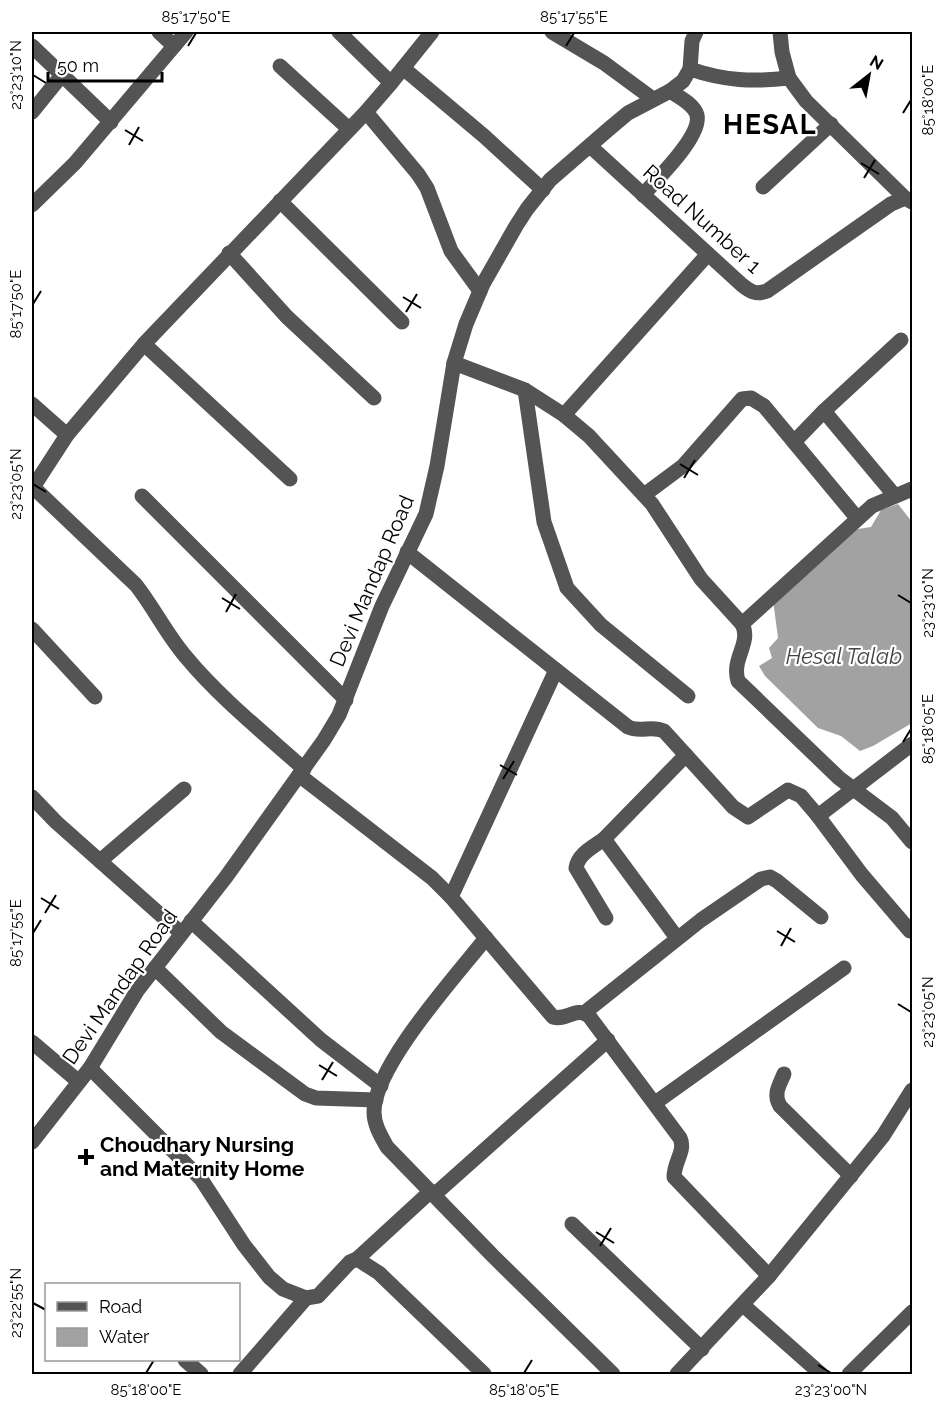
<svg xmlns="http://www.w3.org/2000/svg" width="944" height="1406" font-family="Raleway,sans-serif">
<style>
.water{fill:#a2a2a2}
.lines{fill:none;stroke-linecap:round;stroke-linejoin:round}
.minor{stroke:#545454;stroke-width:15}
.ticks{fill:none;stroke:#000;stroke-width:2}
.poi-dot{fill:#000;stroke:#fff;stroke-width:2}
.labels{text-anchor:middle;stroke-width:4.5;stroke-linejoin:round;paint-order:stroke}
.street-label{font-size:21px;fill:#000;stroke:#fff}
.poi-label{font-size:21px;font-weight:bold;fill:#000;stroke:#fff;text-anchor:start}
.water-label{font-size:22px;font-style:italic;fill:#434343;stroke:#fff}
.district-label{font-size:27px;font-weight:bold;letter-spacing:1.5px;fill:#000;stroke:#fff}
.neatline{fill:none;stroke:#000;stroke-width:2}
.ticks-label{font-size:15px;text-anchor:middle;fill:#000}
</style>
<rect width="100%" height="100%" fill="#fff"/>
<path class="water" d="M898 504 912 522V723L873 746 860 751 841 736 818 728 765 676 759 666 772 658 769 648 778 638 773 600 851 530 871 527 881 510Z"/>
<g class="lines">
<g class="minor">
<path d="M159 32 174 46"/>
<path d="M339 32 391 83"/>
<path d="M552 32 604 63 653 99"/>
<path d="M780 32 782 52 789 78 806 101 905 198"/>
<path d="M32 46 111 122"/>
<path d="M280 66 349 129"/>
<path d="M403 68 484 136 543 190"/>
<path d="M690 69C725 81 753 82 789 78"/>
<path d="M32 112 62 75"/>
<path d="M366 112 418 174 427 188 451 251 480 291"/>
<path d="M590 146 742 285C751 292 756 295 767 291L891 204 905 198 912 202"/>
<path d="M763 187 831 124"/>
<path d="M643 195C657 179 702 136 697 115 694 104 679 97 670 91"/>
<path d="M280 201 402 322"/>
<path d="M32 205 75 163 186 32"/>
<path d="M229 253 287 317 374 398"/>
<path d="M144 344 290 479"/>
<path d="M454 363 525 390 564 415 589 436 652 504 701 579 742 624C752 643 731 658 738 681L839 778 892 818 912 842"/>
<path d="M525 390 544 522 567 588 601 625 688 696"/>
<path d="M32 404 67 435"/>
<path d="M824 411 895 496"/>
<path d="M564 415 708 254"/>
<path d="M794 442 824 411 901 340"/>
<path d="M33 487 136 585C154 608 167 635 186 657 219 697 265 734 304 769"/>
<path d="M32 489 67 435 144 344 366 112 391 83 432 32"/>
<path d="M644 495 683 466 742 399 751 398 764 406 857 518"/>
<path d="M142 496 346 700"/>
<path d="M407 552 628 727C641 733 651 725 664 731L733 807 748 817 788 790 801 796 818 816 912 744"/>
<path d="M742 624 872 506 912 489"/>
<path d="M32 629 95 697"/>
<path d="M299 775 432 878 451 897 553 1017C567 1021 576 1006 589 1016L680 1138C686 1151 674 1161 674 1177L769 1276"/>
<path d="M32 797 56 822 181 933"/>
<path d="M818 816 862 875 910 931"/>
<path d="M604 839C593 847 578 854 576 868L606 918"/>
<path d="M100 861 184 789"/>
<path d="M451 897 556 670"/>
<path d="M191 921 321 1040 381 1086"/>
<path d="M486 938C456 976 374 1066 374 1112 374 1125 381 1136 387 1147L493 1256 613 1374"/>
<path d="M677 938 604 839 686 755"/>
<path d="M155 968 221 1032 305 1094 316 1098 376 1100"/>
<path d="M584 1013 701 920 761 879 770 877 777 881 821 917"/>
<path d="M32 1042 79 1082"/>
<path d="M90 1068 201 1179 244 1245 269 1277 283 1289 306 1298 318 1296 350 1262 357 1259 379 1273 484 1374"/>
<path d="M784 1074C779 1086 773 1094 780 1106L851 1176"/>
<path d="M655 1103 844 968"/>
<path d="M32 1142 90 1068 137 991 226 877 324 740 339 715 382 606 426 514 437 466 454 363 466 324 483 284 516 226 527 209 550 180 610 128 628 113 670 91 683 81 690 69 692 41 696 32"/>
<path d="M434 1195 608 1040"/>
<path d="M572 1224 702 1349"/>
<path d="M357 1259 431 1191"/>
<path d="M743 1305 821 1374"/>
<path d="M185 1360 201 1374"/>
<path d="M240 1374 306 1298"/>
<path d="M677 1374 769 1276 883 1136 912 1090"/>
<path d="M849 1374 912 1312"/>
</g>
</g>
<path class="ticks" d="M188 46 196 33M566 46 574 33M33 75 46 83M903 113 911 100M125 130 143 141M129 145 139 127M861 163 879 174M864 178 875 160M403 297 421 308M33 304 41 291M406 312 417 294M680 464 698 475M684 478 695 460M33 484 46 492M898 595 911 603M222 598 240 609M226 612 236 594M903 742 911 729M500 765 517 775M503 779 514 761M41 898 59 909M45 913 56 895M777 931 795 942M33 933 41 920M781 946 791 928M898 1004 911 1012M319 1065 337 1076M322 1080 333 1062M596 1232 614 1243M600 1246 611 1228M33 1303 46 1310M818 1365 831 1373M146 1373 154 1360M524 1373 532 1360"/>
<path class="poi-dot" d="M83 1148h6v6h6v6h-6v6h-6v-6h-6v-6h6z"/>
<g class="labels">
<g class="street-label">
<text transform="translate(702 219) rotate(42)" y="7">Road Number 1</text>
<text transform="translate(372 581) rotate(-67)" y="7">Devi Mandap Road</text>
<text transform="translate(120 987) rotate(-55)" y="7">Devi Mandap Road</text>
</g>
<g class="poi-label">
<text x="100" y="1152">Choudhary Nursing<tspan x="100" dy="24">and Maternity Home</tspan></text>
</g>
<g class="water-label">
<text x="844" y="664">Hesal Talab</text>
</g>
<g class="district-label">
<text x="770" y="134">HESAL</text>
</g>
</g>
<rect width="944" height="1406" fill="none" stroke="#ffffff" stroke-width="66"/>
<rect x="45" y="1283" width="195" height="78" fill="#ffffff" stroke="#999999" stroke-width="1.5"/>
<rect x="57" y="1302" width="30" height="9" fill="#545454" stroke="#999999" stroke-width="1.5"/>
<text x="99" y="1313" font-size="18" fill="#000000">Road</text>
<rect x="57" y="1328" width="30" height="18" fill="#a2a2a2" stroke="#999999" stroke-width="1.5"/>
<text x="99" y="1343" font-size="18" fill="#000000">Water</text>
<g transform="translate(869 75) rotate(31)" stroke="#ffffff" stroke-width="4.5" paint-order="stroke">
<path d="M0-4.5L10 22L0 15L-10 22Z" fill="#000000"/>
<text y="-9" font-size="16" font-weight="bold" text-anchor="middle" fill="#000000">N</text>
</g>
<path d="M48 72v9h114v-9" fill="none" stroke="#000000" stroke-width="3"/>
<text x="57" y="72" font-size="18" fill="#000000" stroke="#ffffff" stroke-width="4.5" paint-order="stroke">50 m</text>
<rect x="33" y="33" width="878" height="1340" class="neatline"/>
<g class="ticks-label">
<text x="196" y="22">85°17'50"E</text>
<text x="574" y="22">85°17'55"E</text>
<text transform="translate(16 75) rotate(-90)" y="5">23°23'10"N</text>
<text transform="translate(928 100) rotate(-90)" y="5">85°18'00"E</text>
<text transform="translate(16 304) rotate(-90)" y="5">85°17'50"E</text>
<text transform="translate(16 484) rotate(-90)" y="5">23°23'05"N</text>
<text transform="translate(928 603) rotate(-90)" y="5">23°23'10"N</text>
<text transform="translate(928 729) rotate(-90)" y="5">85°18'05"E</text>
<text transform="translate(16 933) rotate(-90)" y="5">85°17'55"E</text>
<text transform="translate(928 1012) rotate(-90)" y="5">23°23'05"N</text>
<text transform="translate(16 1303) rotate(-90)" y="5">23°22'55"N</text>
<text x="146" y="1395">85°18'00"E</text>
<text x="524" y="1395">85°18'05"E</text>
<text x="831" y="1395">23°23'00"N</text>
</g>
</svg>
